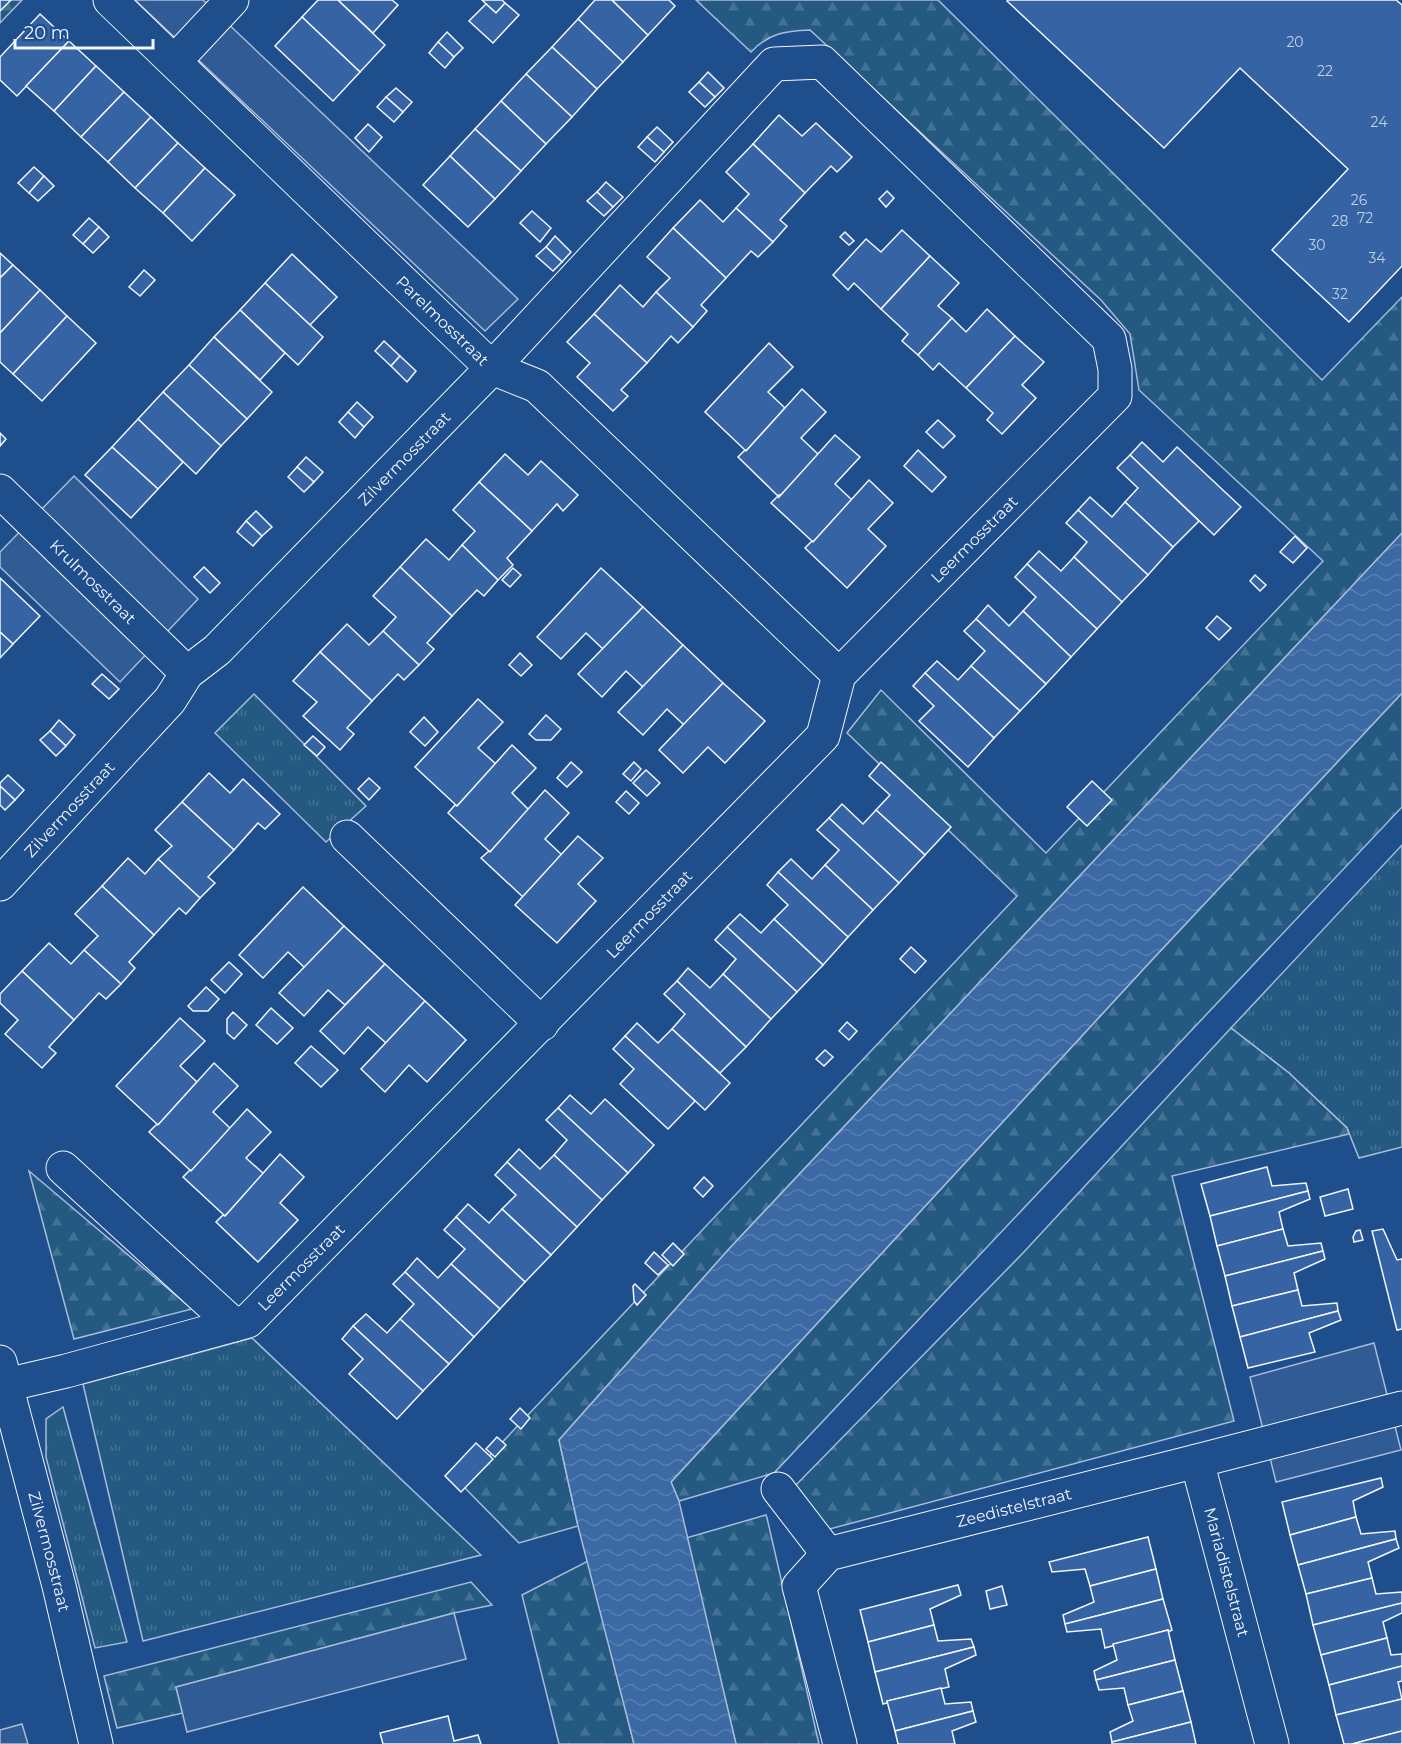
<svg xmlns="http://www.w3.org/2000/svg" width="1402" height="1744" font-family="Montserrat,sans-serif">
<style>
.grass{fill:url(#grass-tufts);stroke:#a8bbd7;stroke-width:1.5}
.forest{fill:url(#forest-firs);stroke:#a8bbd7;stroke-width:1.5}
.parking{fill:#305b95;stroke:#a8bbd7;stroke-width:1.5}
.water{fill:url(#water-waves);stroke:#a8bbd7;stroke-width:1.5}
.building{fill:#3563a3;stroke:#f2f6ff;stroke-width:1.5}
.lines{fill:none;stroke-linecap:round;stroke-linejoin:round}
.minor-casing{stroke:#f2f6ff;stroke-width:35}
.minor{stroke:#1f4e8c;stroke-width:33}
.labels{text-anchor:middle;stroke-width:4.5;stroke-linejoin:round;paint-order:stroke}
.number-label{font-size:14px;fill:#c3d1e8}
.street-label{font-size:16px;fill:#f2f6ff;stroke:#1f4e8c}
</style>
<defs>
<pattern id="grass-tufts" width="24" height="20" patternUnits="userSpaceOnUse" patternTransform="scale(1.5)"><rect width="24" height="20" fill="#245a82"/><path d="M3 7l-1-3M5 7V3M7 7l1-3M15 17l-1-3M17 17v-4M19 17l1-3" fill="none" stroke="#447295"/></pattern>
<pattern id="forest-firs" width="22" height="20" patternUnits="userSpaceOnUse" patternTransform="scale(1.5)"><rect width="22" height="20" fill="#245a82"/><path d="M5 1l3.5 6h-7zM16 11l3.5 6h-7z" fill="#447295"/></pattern>
<pattern id="water-waves" width="16" height="10" patternUnits="userSpaceOnUse" patternTransform="scale(1.5)"><rect width="16" height="10" fill="#3b69a3"/><path d="M0 5q4-4 8 0t8 0" fill="none" stroke="#587fb1"/></pattern>
</defs>
<rect width="100%" height="100%" fill="#1f4e8c"/>
<g class="grass">
<path d="M254 694 366 806 326 842 215 733Z"/>
<path d="M1402 845V1147L1359 1158 1347 1128 1289 1073 1231 1028Z"/>
<path d="M252 1338 481 1555 143 1641 83 1384Z"/>
<path d="M63 1407 127 1642 95 1648 46 1457V1419Z"/>
</g>
<g class="forest">
<path d="M0 0H22L0 23Z"/>
<path d="M696 0H938L1322 380 1402 297V533L728 1250 559 1440 578 1526 519 1543 462 1485 1017 896 847 733 881 690 1046 853 1323 561 1139 390 1130 334 1101 300 810 30C785 31 769 33 751 52Z"/>
<path d="M1402 693V807L774 1473 679 1501 671 1482 1150 962Z"/>
<path d="M1231 1028 1289 1073 1347 1128 1349 1134 1172 1176 1234 1421 826 1530 794 1487 1023 1253Z"/>
<path d="M29 1171 192 1309 74 1339Z"/>
<path d="M766 1515 767 1518 819 1744H736L686 1538Z"/>
<path d="M588 1561 634 1744H559L522 1595Z"/>
<path d="M471 1582 492 1605 454 1613 176 1687 183 1713 117 1728 104 1676Z"/>
</g>
<g class="parking">
<path d="M135 0H203L518 299 485 331Z"/>
<path d="M74 476 198 599 120 682 0 567V552Z"/>
<path d="M1374 1343 1401 1450 1276 1482 1250 1377Z"/>
<path d="M454 1613 466 1659 187 1732 176 1687Z"/>
<path d="M22 1724 28 1744H0V1730Z"/>
</g>
<path class="water" d="M1402 533V693L1150 962 671 1482 679 1501 736 1744H634L578 1526 559 1440 728 1250Z"/>
<g class="building">
<path d="M0 0H11L0 11Z"/>
<path d="M318 0H338L385 45 360 72 302 17Z"/>
<path d="M338 0H392L398 5 373 33Z"/>
<path d="M482 0H502L505 3 496 13Z"/>
<path d="M595 0H612L648 35 623 62 578 19Z"/>
<path d="M612 0H669L675 6 648 35Z"/>
<path d="M1008 0H1396L1402 5V266L1349 322 1272 250 1348 169 1240 68 1164 148 1007 1Z"/>
<path d="M505 3 519 15 493 43 469 21 486 4 496 13Z"/>
<path d="M40 14 69 41 17 96 0 80V57Z"/>
<path d="M302 17 360 72 333 101 275 46Z"/>
<path d="M578 19 623 62 597 89 552 47Z"/>
<path d="M447 32 463 48 454 57 438 42Z"/>
<path d="M69 41 96 66 54 111 26 86Z"/>
<path d="M438 42 454 57 445 68 429 53Z"/>
<path d="M552 47 597 89 572 117 526 74Z"/>
<path d="M96 66 124 92 81 137 54 111Z"/>
<path d="M708 72 724 88 715 97 699 82Z"/>
<path d="M526 74 572 117 546 144 501 101Z"/>
<path d="M699 82 715 97 705 107 689 92Z"/>
<path d="M396 88 412 102 403 112 386 97Z"/>
<path d="M124 92 151 117 108 162 81 137Z"/>
<path d="M386 97 403 112 394 122 377 107Z"/>
<path d="M501 101 546 144 521 171 475 129Z"/>
<path d="M779 115 802 136 816 123 852 157 837 172 831 166 805 193 753 144Z"/>
<path d="M151 117 178 143 135 188 108 162Z"/>
<path d="M368 124 382 137 369 152 355 138Z"/>
<path d="M657 127 673 142 664 152 647 137Z"/>
<path d="M475 129 521 171 495 199 450 156Z"/>
<path d="M647 137 664 152 655 162 638 147Z"/>
<path d="M178 143 205 168 163 213 135 188Z"/>
<path d="M753 144 805 193 780 220 787 226 773 242 736 208 749 194 726 172Z"/>
<path d="M450 156 495 199 468 227 423 185Z"/>
<path d="M34 167 44 176 29 193 18 183Z"/>
<path d="M205 168 235 195 192 241 163 213Z"/>
<path d="M44 176 54 186 38 201 29 193Z"/>
<path d="M606 182 623 197 613 207 597 192Z"/>
<path d="M887 191 894 198 886 207 879 199Z"/>
<path d="M597 192 613 207 604 216 587 201Z"/>
<path d="M700 200 723 222 736 208 773 242 758 257 751 251 726 278 673 228Z"/>
<path d="M532 211 551 228 540 242 520 223Z"/>
<path d="M89 218 99 227 83 244 73 235Z"/>
<path d="M99 227 109 237 93 253 83 244Z"/>
<path d="M673 228 726 278 701 305 707 311 693 327 656 292 670 278 647 257Z"/>
<path d="M902 230 930 256 881 309 854 283 848 290 833 275 866 239 881 252Z"/>
<path d="M845 232 854 241 849 245 840 237Z"/>
<path d="M555 236 571 252 562 262 546 247Z"/>
<path d="M546 247 562 262 553 271 536 256Z"/>
<path d="M0 253 13 265 0 278Z"/>
<path d="M292 254 337 297 310 325 265 283Z"/>
<path d="M930 256 959 283 938 306 952 318 918 355 902 341 908 334 881 309Z"/>
<path d="M13 265 40 290 0 333V278Z"/>
<path d="M144 270 155 280 140 296 129 287Z"/>
<path d="M265 283 323 337 298 365 240 310Z"/>
<path d="M620 285 643 307 656 292 693 327 678 343 671 336 647 363 594 314Z"/>
<path d="M40 290 67 316 13 374 0 362V333Z"/>
<path d="M987 309 1015 336 966 388 939 363 933 370 918 355 952 318 966 332Z"/>
<path d="M240 310 285 353 260 380 214 337Z"/>
<path d="M594 314 647 363 621 390 628 396 613 411 577 377 590 363 567 342Z"/>
<path d="M67 316 96 343 42 401 13 374Z"/>
<path d="M1015 336 1044 362 1022 385 1036 398 1002 434 987 420 993 413 966 388Z"/>
<path d="M214 337 272 392 247 419 189 365Z"/>
<path d="M384 341 400 356 391 366 375 351Z"/>
<path d="M769 343 793 367 768 392 785 408 746 451 705 412Z"/>
<path d="M400 356 416 371 407 382 391 366Z"/>
<path d="M189 365 247 419 221 446 163 392Z"/>
<path d="M802 389 826 412 801 438 819 455 779 497 738 457 745 450 746 451Z"/>
<path d="M163 392 221 446 196 474 138 419Z"/>
<path d="M357 402 373 417 364 427 348 412Z"/>
<path d="M348 412 364 427 355 438 339 422Z"/>
<path d="M138 419 183 462 158 489 112 447Z"/>
<path d="M938 420 955 436 943 448 926 432Z"/>
<path d="M0 433 6 439 0 446Z"/>
<path d="M835 435 860 457 835 484 852 500 813 542 771 503 779 495V497Z"/>
<path d="M1142 442 1163 462 1177 447 1241 507 1214 535 1130 455Z"/>
<path d="M112 447 158 489 131 518 85 475Z"/>
<path d="M918 450 946 477 932 492 904 466Z"/>
<path d="M505 454 528 475 541 461 578 495 563 511 557 504 532 531 479 482Z"/>
<path d="M1130 455 1199 521 1173 547 1125 502 1138 488 1117 468Z"/>
<path d="M306 457 323 472 314 482 297 467Z"/>
<path d="M297 467 314 482 304 492 288 477Z"/>
<path d="M869 480 893 503 868 529 886 546 847 588 805 548 812 541 813 542Z"/>
<path d="M479 482 532 531 507 558 513 565 498 580 462 545 475 531 453 510Z"/>
<path d="M1090 497 1112 517 1125 502 1173 547 1148 575 1078 510Z"/>
<path d="M1078 510 1148 575 1122 602 1074 557 1087 542 1066 523Z"/>
<path d="M256 511 272 527 262 536 246 521Z"/>
<path d="M246 521 262 536 253 546 237 532Z"/>
<path d="M1295 536 1307 548 1293 563 1280 552Z"/>
<path d="M426 539 449 560 462 545 498 580 484 596 477 590 452 616 400 567Z"/>
<path d="M1039 551 1061 571 1074 557 1122 602 1097 629 1027 564Z"/>
<path d="M1027 564 1097 629 1071 657 1023 611 1036 597 1015 577Z"/>
<path d="M204 567 220 583 210 593 194 577Z"/>
<path d="M400 567 452 616 427 643 434 649 419 665 383 631 396 617 373 596Z"/>
<path d="M513 568 521 575 510 587 502 580Z"/>
<path d="M601 568 643 607 603 649 586 633 561 659 537 637Z"/>
<path d="M1255 575 1266 585 1260 591 1250 581Z"/>
<path d="M0 578 40 616 13 644 0 632Z"/>
<path d="M988 605 1009 626 1023 611 1071 657 1046 684 976 619Z"/>
<path d="M643 607 683 645 643 687 626 671 602 697 578 674Z"/>
<path d="M1217 616 1231 628 1219 640 1206 628Z"/>
<path d="M976 619 1046 684 1020 711 971 666 985 651 964 631Z"/>
<path d="M347 624 369 645 383 631 419 665 404 680 398 674 372 701 320 652Z"/>
<path d="M0 632 13 644 0 658Z"/>
<path d="M683 645 723 683 684 725 667 709 643 735 618 712Z"/>
<path d="M320 652 372 701 347 728 354 734 340 750 303 716 317 702 293 681Z"/>
<path d="M520 653 532 665 521 676 509 665Z"/>
<path d="M937 661 958 680 971 666 1020 711 994 738 925 673Z"/>
<path d="M925 673 994 738 968 767 919 721 934 706 913 686Z"/>
<path d="M102 674 119 689 109 699 92 684Z"/>
<path d="M723 683 765 721 725 763 708 747 683 773 659 750Z"/>
<path d="M478 699 503 722 478 748 496 764 457 806 415 767Z"/>
<path d="M546 715 561 729 551 740H536L529 734Z"/>
<path d="M424 717 438 732 425 746 410 732Z"/>
<path d="M59 720 75 735 66 746 50 731Z"/>
<path d="M50 731 66 746 56 756 40 740Z"/>
<path d="M313 736 325 747 317 756 304 745Z"/>
<path d="M512 745 536 768 512 793 529 810 490 852 448 813 455 805 457 806Z"/>
<path d="M571 762 582 772 567 787 557 778Z"/>
<path d="M634 762 641 769 631 781 623 774Z"/>
<path d="M881 762 951 827 925 855 876 810 890 795 869 776Z"/>
<path d="M646 770 660 783 647 796 633 783Z"/>
<path d="M209 773 230 793 243 779 280 814 265 829 258 823 234 850 182 802Z"/>
<path d="M8 775 24 790 15 800 0 786V783Z"/>
<path d="M369 778 380 788 369 800 358 789Z"/>
<path d="M1092 781 1112 800 1087 826 1067 807Z"/>
<path d="M0 786 15 800 5 810 0 805Z"/>
<path d="M545 790 569 813 545 839 562 855 523 897 481 858 489 851 490 852Z"/>
<path d="M626 791 639 803 629 814 616 802Z"/>
<path d="M182 802 234 850 208 877 215 883 200 898 158 859 172 846 155 830Z"/>
<path d="M842 804 863 824 876 810 925 855 899 883 829 818Z"/>
<path d="M829 818 899 883 873 910 825 865 839 850 817 830Z"/>
<path d="M578 836 603 858 578 884 596 901 557 943 515 905Z"/>
<path d="M128 858 145 874 158 859 200 898 186 914 179 908 154 935 102 886Z"/>
<path d="M791 859 812 879 825 865 873 910 848 937 778 872Z"/>
<path d="M778 872 848 937 823 965 774 919 788 905 767 885Z"/>
<path d="M102 886 154 935 129 962 135 968 121 984 84 950 98 936 75 914Z"/>
<path d="M303 887 344 926 305 968 288 952 263 978 239 955Z"/>
<path d="M740 914 761 933 774 919 823 965 797 992 727 927Z"/>
<path d="M344 926 385 964 345 1005 328 990 304 1016 279 993Z"/>
<path d="M727 927 797 992 771 1019 723 974 736 959 715 940Z"/>
<path d="M49 943 71 964 84 950 121 984 106 999 99 993 74 1020 22 971Z"/>
<path d="M911 947 926 961 915 973 900 959Z"/>
<path d="M229 962 242 974 225 993 211 980Z"/>
<path d="M385 964 425 1001 386 1043 368 1027 344 1054 320 1031Z"/>
<path d="M688 968 710 988 723 974 771 1019 746 1047 677 981Z"/>
<path d="M22 971 74 1020 49 1047 56 1053 42 1068 5 1034 18 1020 0 1003V994Z"/>
<path d="M677 981 746 1047 720 1073 672 1029 685 1014 664 994Z"/>
<path d="M206 987 219 999 208 1011H193L188 1006Z"/>
<path d="M425 1001 466 1040 427 1082 409 1065 385 1092 361 1069Z"/>
<path d="M271 1008 293 1028 277 1044 256 1025Z"/>
<path d="M233 1012 247 1025 234 1039 227 1033V1019Z"/>
<path d="M180 1018 205 1041 180 1066 197 1082 158 1125 116 1086Z"/>
<path d="M847 1022 857 1031 849 1040 839 1031Z"/>
<path d="M637 1023 658 1043 672 1029 730 1083 705 1110 625 1036Z"/>
<path d="M625 1036 695 1101 668 1129 620 1084 634 1069 613 1049Z"/>
<path d="M311 1046 338 1070 321 1087 295 1063Z"/>
<path d="M825 1050 833 1057 824 1066 816 1059Z"/>
<path d="M214 1063 238 1086 213 1112 231 1129 191 1171 149 1132 157 1124 158 1125Z"/>
<path d="M570 1095 591 1114 605 1099 654 1145 628 1173 558 1108Z"/>
<path d="M558 1108 628 1173 602 1200 554 1155 567 1140 546 1120Z"/>
<path d="M247 1109 271 1132 246 1158 264 1174 225 1216 183 1177 190 1170 191 1171Z"/>
<path d="M519 1149 540 1169 554 1155 602 1200 577 1227 507 1162Z"/>
<path d="M280 1154 304 1177 280 1203 298 1220 258 1262 216 1222 223 1215 225 1216Z"/>
<path d="M507 1162 577 1227 551 1255 502 1209 516 1195 495 1175Z"/>
<path d="M1267 1167 1272 1186 1306 1183 1308 1191 1210 1216 1201 1184Z"/>
<path d="M704 1177 713 1186 703 1197 694 1188Z"/>
<path d="M1348 1189 1353 1209 1325 1216 1320 1197Z"/>
<path d="M1308 1191 1310 1199 1279 1212 1283 1229 1217 1246 1210 1216Z"/>
<path d="M468 1204 489 1223 502 1209 551 1255 525 1282 456 1217Z"/>
<path d="M456 1217 525 1282 500 1309 451 1264 465 1249 444 1230Z"/>
<path d="M1283 1229 1288 1246 1321 1243 1323 1251 1225 1276 1217 1246Z"/>
<path d="M1383 1229 1397 1260 1402 1259V1329L1397 1330 1372 1231Z"/>
<path d="M1360 1230 1363 1240 1354 1242 1353 1237 1356 1231Z"/>
<path d="M673 1243 684 1254 673 1266 662 1255Z"/>
<path d="M1323 1251 1325 1259 1294 1273 1298 1290 1232 1306 1225 1276Z"/>
<path d="M654 1252 668 1265 658 1275 645 1263Z"/>
<path d="M417 1258 438 1278 451 1264 500 1309 474 1337 405 1272Z"/>
<path d="M405 1272 474 1337 449 1364 400 1319 414 1304 393 1284Z"/>
<path d="M635 1284 646 1295 637 1305 634 1301 633 1286Z"/>
<path d="M1298 1290 1302 1306 1337 1303 1338 1311 1240 1337 1232 1306Z"/>
<path d="M1338 1311 1341 1320 1309 1333 1315 1352 1248 1368 1240 1337Z"/>
<path d="M366 1314 387 1333 400 1319 449 1364 423 1391 353 1326Z"/>
<path d="M353 1326 423 1391 397 1419 349 1374 363 1359 342 1339Z"/>
<path d="M520 1408 530 1418 521 1429 510 1419Z"/>
<path d="M497 1437 506 1445 495 1457 486 1449Z"/>
<path d="M476 1443 493 1459 461 1492 445 1476Z"/>
<path d="M1381 1478 1383 1487 1353 1501 1356 1517 1290 1535 1282 1502Z"/>
<path d="M1356 1517 1361 1534 1395 1531 1396 1539 1298 1565 1290 1535Z"/>
<path d="M1148 1537 1156 1569 1090 1586 1085 1569 1052 1572 1049 1562Z"/>
<path d="M1396 1539 1399 1548 1368 1562 1372 1578 1306 1594 1298 1565Z"/>
<path d="M1156 1569 1163 1599 1065 1624 1063 1615 1094 1602 1090 1586Z"/>
<path d="M1372 1578 1376 1594 1402 1592V1603L1313 1625 1306 1594Z"/>
<path d="M958 1585 961 1595 930 1609 934 1625 868 1642 860 1610Z"/>
<path d="M1002 1586 1007 1605 990 1609 986 1591Z"/>
<path d="M1163 1599 1172 1630 1168 1632V1630L1105 1648 1101 1629 1067 1632 1065 1624Z"/>
<path d="M1402 1603V1613L1383 1622 1387 1638 1321 1655 1313 1625Z"/>
<path d="M934 1625 938 1641 971 1639 974 1647 875 1672 868 1642Z"/>
<path d="M1168 1630 1175 1660 1096 1680 1094 1671 1117 1660 1113 1644Z"/>
<path d="M1387 1638 1391 1655 1402 1654V1666L1329 1685 1321 1655Z"/>
<path d="M974 1647 976 1655 945 1669 949 1687 887 1701V1703L883 1704 875 1672Z"/>
<path d="M1175 1660 1183 1691 1128 1705 1124 1688 1099 1690 1096 1680Z"/>
<path d="M1402 1666V1681L1398 1682 1402 1699 1336 1715 1329 1685Z"/>
<path d="M941 1688 945 1704 971 1702 973 1711 895 1731 887 1701Z"/>
<path d="M1183 1691 1191 1722 1112 1742 1110 1732 1133 1721 1128 1705Z"/>
<path d="M1402 1699V1731L1352 1744H1344L1336 1715Z"/>
<path d="M973 1711 976 1722 952 1731 955 1744H898L895 1731Z"/>
<path d="M448 1716 454 1741 478 1735 481 1744H383L380 1733Z"/>
<path d="M1191 1722 1196 1744H1112V1742Z"/>
<path d="M1402 1731V1744H1352Z"/>
</g>
<g class="lines">
<g class="minor-casing">
<g id="minor">
<path id="s1" d="M110 0 492 368 537 386 839 675"/>
<path d="M175 61 232 0"/>
<path id="s2" d="M0 491 187 673"/>
<path d="M347 837 542 1024"/>
<path id="s3" d="M0 884 170 700 187 673 217 650 492 368 774 64 822 62 1109 339 1115 369V396L839 675 823 736 248 1321 66 1371 6 1385"/>
<path d="M63 1168 234 1325"/>
<path id="s4" d="M0 1362 59 1586 96 1744"/>
<path d="M778 1489 828 1554"/>
<path id="s5" d="M840 1744 799 1586 828 1554 1197 1461"/>
<path d="M1272 1744 1197 1461 1402 1408"/>
</g>
</g>
<use href="#minor" class="minor"/>
</g>
<g class="labels">
<g class="number-label">
<text x="1295" y="47">20</text>
<text x="1325" y="76">22</text>
<text x="1379" y="127">24</text>
<text x="1359" y="205">26</text>
<text x="1365" y="223">72</text>
<text x="1340" y="226">28</text>
<text x="1317" y="250">30</text>
<text x="1377" y="263">34</text>
<text x="1340" y="299">32</text>
</g>
<g class="street-label">
<text dy="6" stroke="none"><textPath href="#s1" startOffset="462">Parelmosstraat</textPath></text>
<text dy="6" stroke="none"><textPath href="#s3" startOffset="588">Zilvermosstraat</textPath></text>
<text transform="translate(974 539) rotate(-45)" y="6">Leermosstraat</text>
<text dy="6" stroke="none"><textPath href="#s2" startOffset="130">Krulmosstraat</textPath></text>
<text dy="6" stroke="none"><textPath href="#s3" startOffset="102">Zilvermosstraat</textPath></text>
<text transform="translate(649 914) rotate(-46)" y="6">Leermosstraat</text>
<text transform="translate(301 1267) rotate(-45)" y="6">Leermosstraat</text>
<text dy="6" stroke="none"><textPath href="#s5" startOffset="398">Zeedistelstraat</textPath></text>
<text dy="6" stroke="none"><textPath href="#s4" startOffset="196">Zilvermosstraat</textPath></text>
<text transform="translate(1227 1572) rotate(75)" y="6">Mariadistelstraat</text>
</g>
</g>
<path d="M15 39v9h138v-9" fill="none" stroke="#f2f6ff" stroke-width="3"/>
<text x="24" y="39" font-size="18" fill="#f2f6ff" stroke="#1f4e8c" stroke-width="4.5" paint-order="stroke">20 m</text>
</svg>
